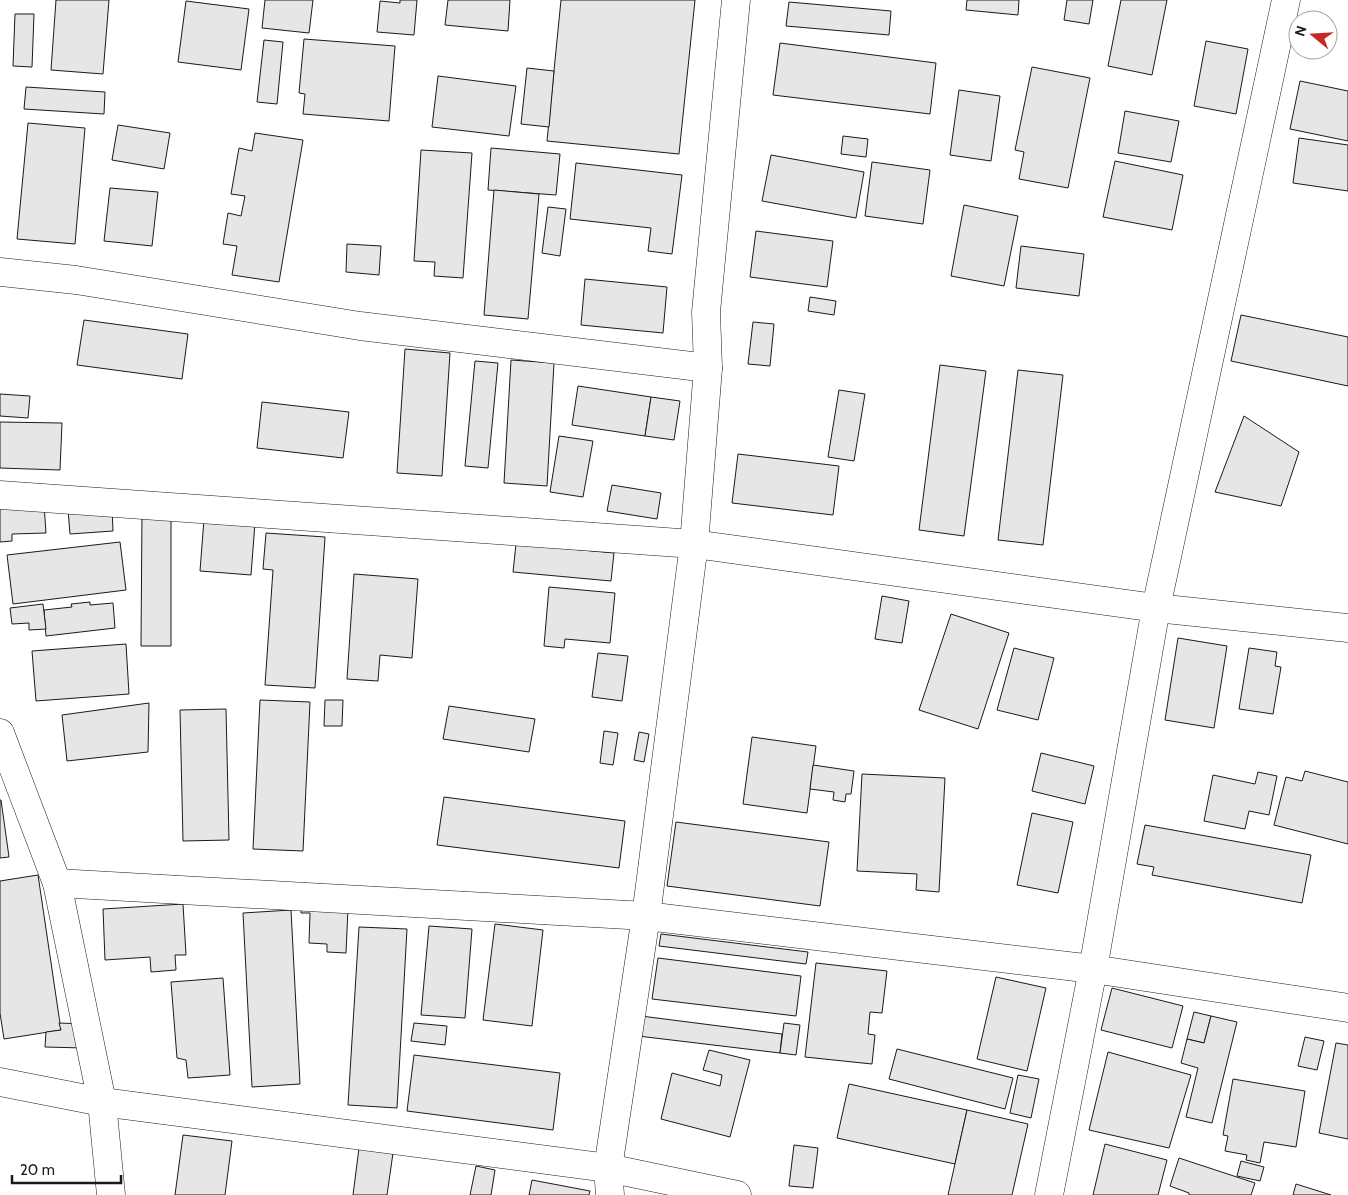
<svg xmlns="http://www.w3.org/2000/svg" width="1348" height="1195" font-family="Cabin,sans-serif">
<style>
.building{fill:#e6e6e6;stroke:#1a1a1a}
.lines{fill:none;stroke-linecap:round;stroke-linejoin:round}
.minor-casing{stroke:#1a1a1a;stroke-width:29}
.minor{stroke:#fff;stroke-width:28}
</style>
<rect width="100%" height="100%" fill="#fff"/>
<g class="building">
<path d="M56 0H109L103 74 51 70Z"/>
<path d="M265 0H313L309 33 262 28Z"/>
<path d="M400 0H417L414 35 377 32 380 1 400 3Z"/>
<path d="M448 0H510L508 31 445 25Z"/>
<path d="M561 0H695L679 154 547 141Z"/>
<path d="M967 0H1019L1018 15 966 10Z"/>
<path d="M1067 0H1093L1089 24 1064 20Z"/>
<path d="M1121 0H1167L1152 75 1108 66Z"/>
<path d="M186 1 249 9 241 70 178 62Z"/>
<path d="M789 2 891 11 889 35 786 26Z"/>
<path d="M15 14H34L32 67 13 66Z"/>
<path d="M304 39 395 46 389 121 303 114 305 94 299 93Z"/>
<path d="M264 40 283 42 277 104 257 102Z"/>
<path d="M1206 41 1248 49 1236 114 1194 106Z"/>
<path d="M780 43 936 63 930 114 773 95Z"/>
<path d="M1032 67 1090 78 1068 188 1019 179 1024 152 1015 150Z"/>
<path d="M527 68 554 71 549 127 521 124Z"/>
<path d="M438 76 516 86 509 136 432 127Z"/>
<path d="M1300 81 1348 91V141L1290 129Z"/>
<path d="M26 87 105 92 104 114 24 109Z"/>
<path d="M959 90 1000 96 991 161 950 155Z"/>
<path d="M1125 111 1179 121 1171 162 1118 153Z"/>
<path d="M28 123 85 128 75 244 17 239Z"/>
<path d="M118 125 170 133 164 169 112 160Z"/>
<path d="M255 133 303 140 279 282 232 275 237 246 223 244 228 213 241 216 245 196 231 194 239 148 252 151Z"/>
<path d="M843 136 868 139 866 157 841 154Z"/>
<path d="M1299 138 1348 145V191L1293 183Z"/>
<path d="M491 148 560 154 556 195 488 190Z"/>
<path d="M421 150 472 153 463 278 434 276 435 262 414 261Z"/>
<path d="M771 155 864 172 856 218 762 201Z"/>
<path d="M1115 161 1183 175 1172 230 1103 217Z"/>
<path d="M872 162 930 170 923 224 865 216Z"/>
<path d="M576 163 682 175 672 254 648 251 651 228 570 219Z"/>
<path d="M110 188 158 192 152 246 104 241Z"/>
<path d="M494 190 539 194 528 319 484 315Z"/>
<path d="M964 205 1018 216 1004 286 951 276Z"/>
<path d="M548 207 566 209 560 256 542 253Z"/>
<path d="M756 231 833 241 827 287 750 277Z"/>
<path d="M347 244 381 246 379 275 346 272Z"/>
<path d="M1021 246 1084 254 1079 296 1016 288Z"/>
<path d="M585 279 667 287 663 333 581 325Z"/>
<path d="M810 297 836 301 834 315 808 311Z"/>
<path d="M1241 315 1348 337V386L1231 361Z"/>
<path d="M84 320 188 334 182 379 77 365Z"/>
<path d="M753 322 774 324 770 366 748 364Z"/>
<path d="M405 349 450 353 442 476 397 473Z"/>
<path d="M511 360 554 363 547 486 504 483Z"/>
<path d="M475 361 498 363 488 468 465 466Z"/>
<path d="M940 365 986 371 964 536 919 530Z"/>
<path d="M1018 370 1063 375 1043 545 998 540Z"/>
<path d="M578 386 651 397 645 436 572 425Z"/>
<path d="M839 390 865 394 854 461 828 457Z"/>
<path d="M0 394 30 396 28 418 0 416Z"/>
<path d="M651 397 680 401 674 440 645 436Z"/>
<path d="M262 402 349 412 343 458 257 448Z"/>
<path d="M1244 416 1299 452 1281 506 1215 492Z"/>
<path d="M0 422 62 423 60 470 0 468Z"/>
<path d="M559 436 593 441 583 497 550 492Z"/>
<path d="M738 454 839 466 833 515 732 503Z"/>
<path d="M612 485 661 493 657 519 607 511Z"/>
<path d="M44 504 46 533 12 534V541L0 542V506Z"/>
<path d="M112 506 113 531 70 534 68 509Z"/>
<path d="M142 511H171V646H141Z"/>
<path d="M204 519 255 523 251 575 200 571Z"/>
<path d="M266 533 325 537 315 688 265 685 273 570 263 569Z"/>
<path d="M120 542 126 590 13 604 7 555Z"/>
<path d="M516 544 614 553 611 581 513 572Z"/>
<path d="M354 574 418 579 412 658 380 655 378 681 347 679Z"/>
<path d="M549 587 615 593 610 643 565 639 564 648 544 646Z"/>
<path d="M882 596 909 601 902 643 875 639Z"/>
<path d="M90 602V605L113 603 115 628 46 636 44 610 72 607 71 604Z"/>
<path d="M43 604 46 629 29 630V623L12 624 10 608Z"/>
<path d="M951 614 1009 633 978 729 919 710Z"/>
<path d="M1178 638 1227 646 1214 728 1165 720Z"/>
<path d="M126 644 129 694 36 701 32 651Z"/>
<path d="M1014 648 1054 658 1038 720 997 710Z"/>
<path d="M1249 648 1277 652 1275 666 1281 667 1273 714 1239 709Z"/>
<path d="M598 653 628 656 622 701 592 697Z"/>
<path d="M260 700 310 702 303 851 253 849Z"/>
<path d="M325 700H343L342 726H324Z"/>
<path d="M149 703 148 752 67 761 62 715Z"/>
<path d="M449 706 535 719 529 752 443 739Z"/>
<path d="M226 709 229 840 183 841 180 710Z"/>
<path d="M604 731 618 733 613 765 600 763Z"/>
<path d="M639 732 649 734 644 762 634 760Z"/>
<path d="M752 737 816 746 807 813 743 804Z"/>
<path d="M1041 753 1094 766 1085 804 1032 791Z"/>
<path d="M813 765 854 771 851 794H846L845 802 833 800 834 792 810 789Z"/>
<path d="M1305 771 1348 782V844L1274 825 1286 777 1302 781Z"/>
<path d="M1258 772 1277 776 1269 815 1249 811 1245 829 1204 821 1213 775 1255 784Z"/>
<path d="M862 774 945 778 939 892 916 890 917 874 857 871Z"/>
<path d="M444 797 625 821 619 868 437 845Z"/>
<path d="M0 800H1L9 857 0 858Z"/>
<path d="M1032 813 1073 822 1058 893 1017 885Z"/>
<path d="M676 822 829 842 820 906 667 886Z"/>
<path d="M1145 825 1311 855 1302 903 1152 875 1154 867 1137 864Z"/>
<path d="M38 875 61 1030 4 1039 0 1013V881Z"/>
<path d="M183 904 186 955H175L176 970 151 972 150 957 105 960 103 909Z"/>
<path d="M301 907 348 908 346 953 327 952V944L309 943 310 913H301Z"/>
<path d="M291 910 300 1084 252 1087 243 913Z"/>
<path d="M495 924 543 930 532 1026 483 1020Z"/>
<path d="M429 926 472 929 465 1018 421 1015Z"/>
<path d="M359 927 407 929 397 1108 348 1105Z"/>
<path d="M661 934 808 952 806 964 659 946Z"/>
<path d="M658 958 801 976 796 1016 652 999Z"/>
<path d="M816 963 887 971 882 1013 870 1012 868 1034 875 1035 872 1064 805 1057Z"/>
<path d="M996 977 1046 988 1027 1071 977 1059Z"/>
<path d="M223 978 230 1075 188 1078 186 1060 177 1058 171 982Z"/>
<path d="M1112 988 1183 1006 1172 1048 1101 1030Z"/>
<path d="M1194 1012 1211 1016 1204 1043 1187 1039Z"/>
<path d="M641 1016 782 1034 780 1053 638 1036Z"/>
<path d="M1211 1016 1237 1022 1212 1123 1186 1117 1198 1068 1181 1063 1187 1039 1204 1043Z"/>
<path d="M59 1023 85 1024 84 1048 45 1047 46 1032 61 1030Z"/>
<path d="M414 1023 447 1026 445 1045 411 1041Z"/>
<path d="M784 1023 800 1025 796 1055 780 1053Z"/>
<path d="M1305 1037 1324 1041 1317 1070 1298 1066Z"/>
<path d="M1336 1043 1348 1045V1139L1319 1133Z"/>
<path d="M897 1049 1013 1078 1005 1109 889 1079Z"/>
<path d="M709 1050 750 1060 730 1137 661 1119 672 1073 720 1086 722 1075 703 1070Z"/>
<path d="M1108 1052 1191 1075 1169 1148 1089 1130Z"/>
<path d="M414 1055 560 1073 553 1130 407 1111Z"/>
<path d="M1018 1075 1039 1079 1031 1118 1010 1113Z"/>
<path d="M1233 1079 1305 1091 1296 1147 1264 1142 1260 1163 1246 1160 1247 1155 1225 1151 1228 1136 1223 1135Z"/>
<path d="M849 1084 967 1110 955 1164 837 1138Z"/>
<path d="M967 1110 1028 1124 1012 1195H948Z"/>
<path d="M183 1135 232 1141 225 1195H175Z"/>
<path d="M1105 1144 1167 1160 1158 1195H1093Z"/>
<path d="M794 1145 818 1148 813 1188 789 1186Z"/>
<path d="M359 1148 393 1153 387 1195H353Z"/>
<path d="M1179 1158 1255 1183 1251 1195H1189V1193L1170 1186Z"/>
<path d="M1241 1161 1264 1167 1260 1181 1237 1176Z"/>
<path d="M476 1166 495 1170 491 1195H470Z"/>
<path d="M532 1180 590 1191 589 1195H529Z"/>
<path d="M1296 1184 1331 1195H1293Z"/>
</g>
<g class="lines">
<g class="minor-casing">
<g id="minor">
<path d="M1286 0 1156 608 1093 969 1348 1008"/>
<path d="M0 272 76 280 360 326 708 368"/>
<path d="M0 495 694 544 1156 608 1348 628"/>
<path d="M0 733 57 883 102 1102 111 1195"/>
<path d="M57 883 646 916 1093 969 1049 1195"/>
<path d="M0 1082 102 1102 608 1168 737 1195"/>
<path d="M610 1195 608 1168 646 916 694 544 708 368 706 312 736 0"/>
</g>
</g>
<use href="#minor" class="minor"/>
</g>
<g transform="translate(1313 35) rotate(288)"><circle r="24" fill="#ffffff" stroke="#a3a3a3"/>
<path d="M0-4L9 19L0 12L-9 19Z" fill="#c62828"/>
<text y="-8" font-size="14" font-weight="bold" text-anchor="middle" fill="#1a1a1a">N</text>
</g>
<path d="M12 1175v8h109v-8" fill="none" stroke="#1a1a1a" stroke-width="2.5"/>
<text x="20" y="1175" font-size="15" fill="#1a1a1a" stroke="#ffffff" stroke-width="4" paint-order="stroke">20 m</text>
</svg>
